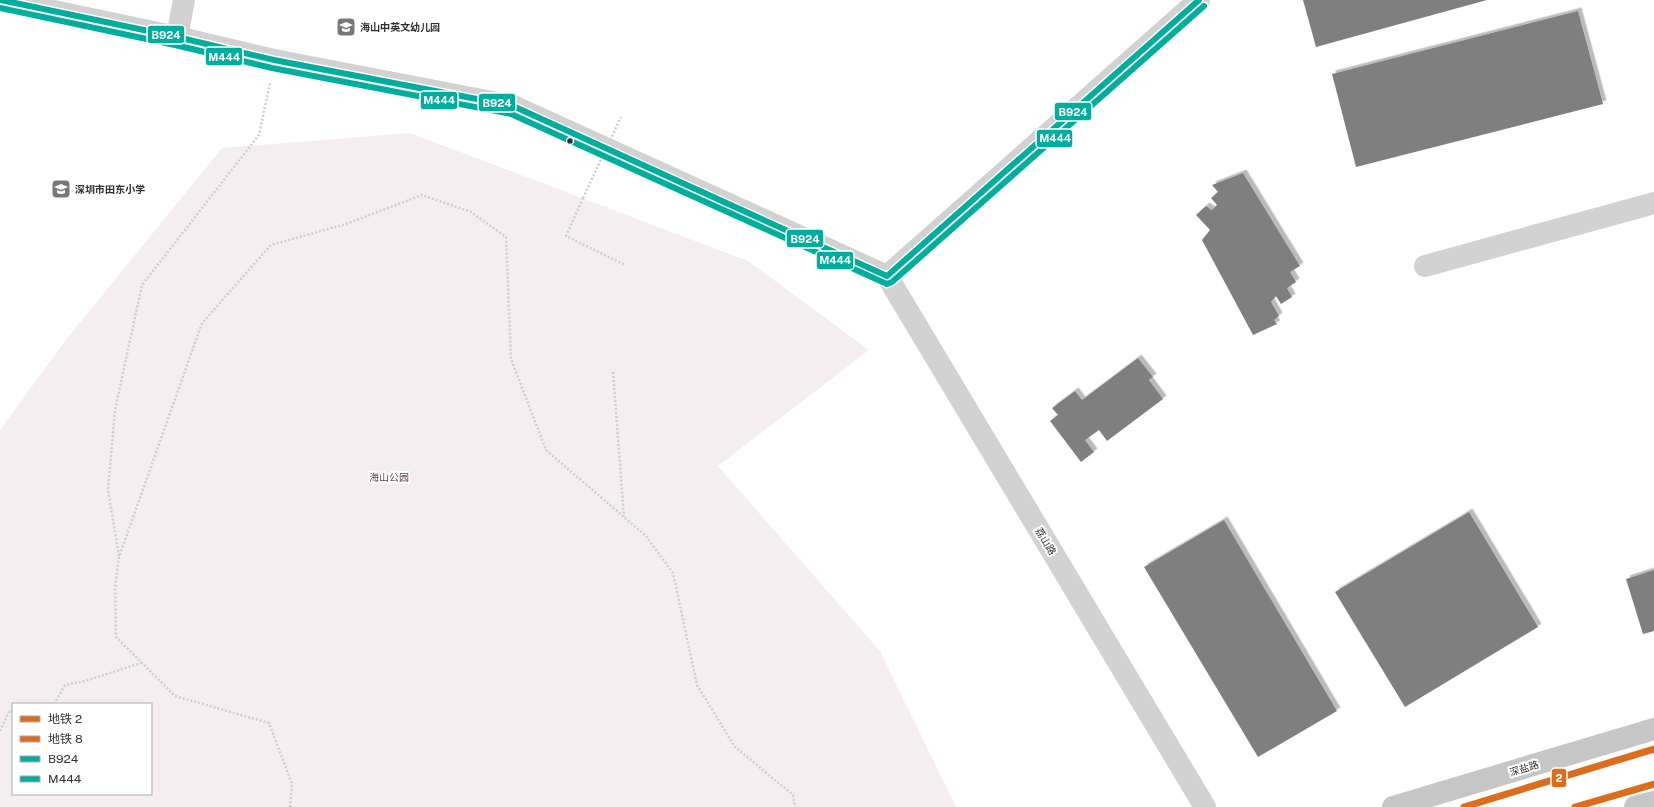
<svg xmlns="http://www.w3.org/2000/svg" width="1654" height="807" font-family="'Public Sans','Noto Sans SC',sans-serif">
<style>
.green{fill:#f4eef1;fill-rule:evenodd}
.building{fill:#7f7f7f;filter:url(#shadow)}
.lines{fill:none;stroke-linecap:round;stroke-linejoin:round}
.path{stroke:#cfcfcf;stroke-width:2.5;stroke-dasharray:2 2;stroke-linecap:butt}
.minor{stroke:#d2d2d2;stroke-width:22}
.major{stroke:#c6c6c6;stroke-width:22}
.path-bridge{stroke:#cfcfcf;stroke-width:2.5;stroke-dasharray:2 2;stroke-linecap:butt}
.bus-1-casing{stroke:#fff;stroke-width:9}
.bus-2-casing{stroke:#fff;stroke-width:9}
.bus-1{stroke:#01ad9c;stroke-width:6}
.bus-2{stroke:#01ad9c;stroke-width:6}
.metro-1-casing{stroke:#fff;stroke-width:10}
.metro-2-casing{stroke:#fff;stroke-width:10}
.metro-1{stroke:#db6d1c;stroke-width:7}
.metro-2{stroke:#db6d1c;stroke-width:7}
.bus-dot{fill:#303030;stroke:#fff;stroke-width:1.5}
.labels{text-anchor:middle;stroke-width:4;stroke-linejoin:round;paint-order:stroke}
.poi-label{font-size:10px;font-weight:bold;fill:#303030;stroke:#fff;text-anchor:start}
.park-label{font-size:10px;fill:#674250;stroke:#fff}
.street-label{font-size:10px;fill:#303030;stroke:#fff}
.line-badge{stroke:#fff;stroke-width:1.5}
.badge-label{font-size:11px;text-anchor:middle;font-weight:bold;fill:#fff}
</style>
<defs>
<filter id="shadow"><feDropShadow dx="3.5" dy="-3.5" stdDeviation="0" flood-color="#0004"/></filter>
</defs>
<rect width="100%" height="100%" fill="#fff"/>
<path class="green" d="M410 133 748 261 869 350 718 466 880 651 956 807H0V430L65 341 222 148ZM13 704H151V794H13Z"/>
<g class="building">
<path d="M1303 0H1487L1316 47Z"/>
<path d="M1578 11 1603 104 1356 167 1332 74Z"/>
<path d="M1243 173 1300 266 1290 272 1296 282 1287 288 1292 297 1281 304 1276 296 1271 302 1279 316 1274 320 1277 324 1253 335 1202 240 1210 230 1196 215 1206 206 1212 210 1217 205 1211 198 1218 192 1212 185Z"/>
<path d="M1138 358 1153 377 1149 380 1163 399 1107 441 1099 430 1085 440 1094 452 1081 462 1050 421 1058 415 1052 408 1075 391 1082 400Z"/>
<path d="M1469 512 1538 627 1405 707 1335 592Z"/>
<path d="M1224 520 1337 711 1258 757 1144 567Z"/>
<path d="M1654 570V631L1643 634 1626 579Z"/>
</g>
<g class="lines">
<g class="path">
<path d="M583 198 566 236 625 265"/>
<path d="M613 372 624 517"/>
<path d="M119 556 108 490 115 410 142 285 259 135 270 83"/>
<path d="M54 704 65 685 85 681 141 663"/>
<path d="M0 731 10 710 13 711"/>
<path d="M290 807 292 784 269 723 175 696 116 637 115 588 119 557 202 323 271 245 346 224 422 195 471 212 506 237 511 359 546 450 646 536 673 573 697 685 735 747 793 795 795 807"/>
</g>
<g class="minor">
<path d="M1 0 177 37 274 60 513 106 887 276 1199 0"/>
<path d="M177 37 184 0"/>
<path d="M1425 266 1654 203"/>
<path d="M887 276 1205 807"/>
</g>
<g class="major">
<path d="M1393 807 1654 729"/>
<path d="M1635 807 1654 802"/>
</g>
<path class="path-bridge" d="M583 198 621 117"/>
<g class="bus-1-casing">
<path id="bus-1" d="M1 0 177 37 274 60 513 106 887 276 1199 0"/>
</g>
<g class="bus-2-casing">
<path id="bus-2" d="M0 8 175 45 272 68 511 114 887 284 892 282 1204 6"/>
</g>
<use href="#bus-1" class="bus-1"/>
<use href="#bus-2" class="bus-2"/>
<g class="metro-1-casing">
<path id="metro-1" d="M1464 807 1654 749"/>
</g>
<g class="metro-2-casing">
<path id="metro-2" d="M1575 807 1654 784"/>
</g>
<use href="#metro-1" class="metro-1"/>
<use href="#metro-2" class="metro-2"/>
</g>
<defs>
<g id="school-square" transform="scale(1)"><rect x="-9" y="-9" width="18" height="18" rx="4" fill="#787878" stroke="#fff"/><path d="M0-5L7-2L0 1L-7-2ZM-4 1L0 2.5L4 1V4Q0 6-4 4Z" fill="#fff"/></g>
</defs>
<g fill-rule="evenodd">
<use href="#school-square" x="346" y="27"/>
<use href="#school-square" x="61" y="189"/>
</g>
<circle class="bus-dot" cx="570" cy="141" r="3.5"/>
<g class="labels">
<g class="poi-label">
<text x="360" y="31">海山中英文幼儿园</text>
<text x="75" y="193">深圳市田东小学</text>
</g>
<g class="park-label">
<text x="389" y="481">海山公园</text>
</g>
<g class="street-label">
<text transform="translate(1046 541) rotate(59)" y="4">荔山路</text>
<text transform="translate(1524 768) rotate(-17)" y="4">深盐路</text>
</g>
</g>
<g class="line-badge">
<rect x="147" y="25" width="38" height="19" rx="4" fill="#01ad9c"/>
<rect x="205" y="47" width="38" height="19" rx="4" fill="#01ad9c"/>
<rect x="420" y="91" width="38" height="19" rx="4" fill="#01ad9c"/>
<rect x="478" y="93" width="38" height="19" rx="4" fill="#01ad9c"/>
<rect x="1054" y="102" width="38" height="19" rx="4" fill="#01ad9c"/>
<rect x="1036" y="129" width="37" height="19" rx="4" fill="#01ad9c"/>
<rect x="786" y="229" width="38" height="19" rx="4" fill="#01ad9c"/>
<rect x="816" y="251" width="38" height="19" rx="4" fill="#01ad9c"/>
<rect x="1551" y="768" width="16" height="20" rx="4" fill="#db6d1c"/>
</g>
<g class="badge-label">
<text x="166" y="39">B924</text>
<text x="224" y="61">M444</text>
<text x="439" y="104">M444</text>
<text x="497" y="107">B924</text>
<text x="1073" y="116">B924</text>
<text x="1055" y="142">M444</text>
<text x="805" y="243">B924</text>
<text x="835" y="264">M444</text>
<text x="1559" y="782">2</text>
</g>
<rect x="12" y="703" width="140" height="92" fill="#ffffff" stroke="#acacac"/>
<rect x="20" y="716" width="20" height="6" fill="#db6d1c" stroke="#acacac"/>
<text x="48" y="723" font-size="12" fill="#303030">地铁 2</text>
<rect x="20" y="736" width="20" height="6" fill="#db6d1c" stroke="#acacac"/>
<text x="48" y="743" font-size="12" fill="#303030">地铁 8</text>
<rect x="20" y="756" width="20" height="6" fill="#01ad9c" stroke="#acacac"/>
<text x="48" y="763" font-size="12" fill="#303030">B924</text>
<rect x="20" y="776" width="20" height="6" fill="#01ad9c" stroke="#acacac"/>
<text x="48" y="783" font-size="12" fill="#303030">M444</text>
</svg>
